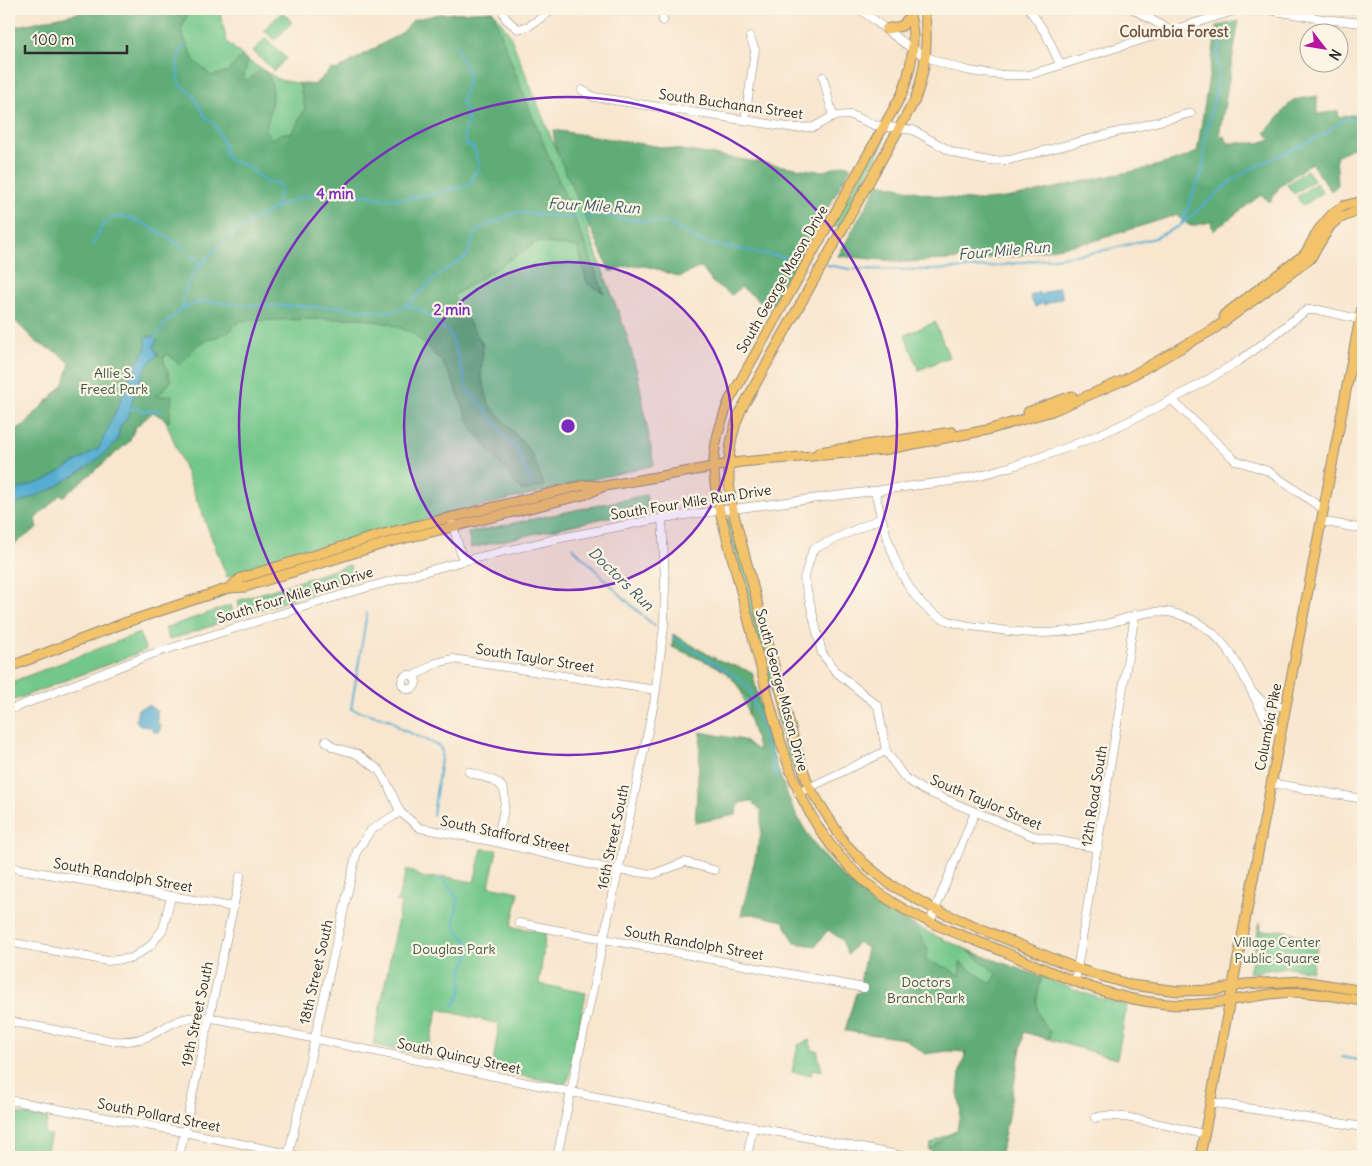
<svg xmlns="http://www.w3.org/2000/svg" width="1372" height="1166" font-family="Delius,sans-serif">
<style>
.green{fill:#73c78b;stroke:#4f795b}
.forest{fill:#5eac77;stroke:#446c51}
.water{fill:#55add2;stroke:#406c7e}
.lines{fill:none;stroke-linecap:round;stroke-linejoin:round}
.stream{stroke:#55add2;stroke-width:2}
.minor-casing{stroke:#92887d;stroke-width:9}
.major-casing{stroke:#92887d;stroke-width:11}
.minor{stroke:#fff;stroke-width:8}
.major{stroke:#f2c36a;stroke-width:9}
.ring{fill:none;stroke:#7b2cbf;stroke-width:2.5}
.labels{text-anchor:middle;stroke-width:4.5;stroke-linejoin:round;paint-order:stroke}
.street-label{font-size:14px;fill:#2b2b2b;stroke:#fcf5e5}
.park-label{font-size:14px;fill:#415a48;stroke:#fcf5e5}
.neighbourhood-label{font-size:15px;font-weight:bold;fill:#6e5347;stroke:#fcf5e5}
.water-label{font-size:15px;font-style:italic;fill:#3a5865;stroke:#fcf5e5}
.centre{fill:#7b2cbf;stroke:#fcf5e5;stroke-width:2.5}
.ring-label{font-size:15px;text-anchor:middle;font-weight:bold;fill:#7b2cbf;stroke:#fcf5e5;stroke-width:4.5;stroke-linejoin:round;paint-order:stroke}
</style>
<rect width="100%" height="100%" fill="#fcf5e5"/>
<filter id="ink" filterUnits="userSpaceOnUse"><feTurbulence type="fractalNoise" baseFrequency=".02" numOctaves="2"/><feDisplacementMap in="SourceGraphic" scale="10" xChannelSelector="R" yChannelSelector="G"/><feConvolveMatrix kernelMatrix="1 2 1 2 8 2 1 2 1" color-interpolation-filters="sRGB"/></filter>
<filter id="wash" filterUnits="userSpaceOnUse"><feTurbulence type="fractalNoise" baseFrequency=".0096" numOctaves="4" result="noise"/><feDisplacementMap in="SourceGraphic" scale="20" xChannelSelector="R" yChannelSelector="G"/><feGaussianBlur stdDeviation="1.12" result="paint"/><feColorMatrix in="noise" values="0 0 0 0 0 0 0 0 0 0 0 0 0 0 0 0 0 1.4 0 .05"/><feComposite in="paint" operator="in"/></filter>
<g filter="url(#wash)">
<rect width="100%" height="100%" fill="#f8e6cf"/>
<g class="green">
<path d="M97 9H219L227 42 248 61 280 80 313 86 331 69 337 70 403 32 413 20 440 14 493 11 509 33 556 150 734 279 713 283 701 267 615 228H587L626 333 638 376 654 465 426 519 227 577 153 388 9 548V437L24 425 80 367 9 28Z"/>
<path d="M282 12 292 22 275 40 264 30Z"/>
<path d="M266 38 286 58 274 71 253 51Z"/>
<path d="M880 140 884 142C868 170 856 199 840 227L832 226Z"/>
<path d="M1307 170 1314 180 1294 194 1287 185Z"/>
<path d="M1316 183 1323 192 1303 206 1297 197Z"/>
<path d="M935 322 949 357 919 370 905 335Z"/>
<path d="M646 495 648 508 471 548 468 533Z"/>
<path d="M726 519H729L736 546 743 557 768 657 762 659Z"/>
<path d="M350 565 354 580 242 615 237 601Z"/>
<path d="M231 605 235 618 169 640 165 628Z"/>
<path d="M139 633 146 650 9 702V683Z"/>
<path d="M721 663 752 672C762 712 769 755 785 793 829 901 936 940 1037 975 1067 986 1095 999 1127 1005L1117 1059 1024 1032 1000 1157H956L929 1150 931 1144 957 1130 965 1093 966 1052 846 1027 856 993 871 995 873 987 860 983 872 923 775 801 739 684Z"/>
<path d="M771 667 795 760 804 782 798 785 786 751 765 668Z"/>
<path d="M482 849 497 850 489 886 519 892 511 927 546 932 539 984 586 993 569 1078 565 1084 492 1070 499 1024 438 1009 427 1056 373 1045 401 903 397 902 407 869 424 878 446 877 474 882Z"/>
<path d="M1260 922 1261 931 1282 930 1314 940 1316 945 1318 943 1316 952H1314L1312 971 1287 967 1249 973Z"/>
<path d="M809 1040 813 1051 817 1050 822 1071 812 1069 811 1075 792 1072 798 1045Z"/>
<path d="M9 1112 48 1119 44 1134 51 1135 45 1157H11Z"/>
</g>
<g class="forest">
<path d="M97 9H189L181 31 194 60 211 76 227 72 242 56 248 61 243 77 248 81 261 69C281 82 269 111 266 131L272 139 283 133H292L305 108 299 83 315 85 331 69 337 70 403 32 413 20 440 14 493 11C525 106 568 198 604 293L587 283 578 247 537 242 453 296 483 345 481 375 489 404 532 454 544 486 522 491 471 427 452 379 442 362 413 333 390 324 360 318 240 321 229 332 198 344 180 365 168 354 163 358 171 381 157 397 172 395 169 422 153 412 135 428 129 442 64 496 60 495 35 519 37 528 9 548V433L24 425 63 386 70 363 58 353 36 342 9 315V28Z"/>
<path d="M1239 21 1219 136 1225 137 1228 143H1259L1271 139 1265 133 1293 100 1317 96V114L1338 111 1339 117 1363 113V154L1354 147 1336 156 1338 185 1331 191 1311 163 1280 186 1270 202 1261 195 1213 231 1211 222 1190 226 1176 215 1094 241 1009 257 906 262 838 256 879 183C913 190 950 202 985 200 1020 198 1056 187 1090 180 1126 172 1164 167 1197 152L1217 26Z"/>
<path d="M553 130 803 169 825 171 845 164 851 167 771 309 741 287 732 295 713 283 701 267 679 277C651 267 639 260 610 272L556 150Z"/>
<path d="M673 634 716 659 752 672C771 745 782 816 838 872 855 889 875 903 895 916 900 920 910 922 915 927 920 933 924 943 928 950L925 961 946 967 960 976V962L991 984 997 974 969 951 1042 977C1035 1000 1033 1013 1050 1032L1049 1039 1024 1032 1000 1157H956L929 1150 957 1130 961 1109 958 1093 960 1071 966 1052 948 1051 925 1054 905 1039 845 1031 856 994 865 988 860 983 867 948 857 942 848 955 842 940 828 930 815 946 795 943 783 921 752 914 741 915 761 834V811L751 801 739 803 736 815 695 823 701 732 743 740 759 751 748 714 750 701 730 676 716 666 672 647Z"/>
</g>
<g class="water">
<path d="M1059 287 1063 297 1044 305 1043 303 1035 307 1030 296 1039 292 1040 295Z"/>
<path d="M149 336 155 338 157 341 154 346 158 355 148 364 136 388 129 415 120 427 117 441 106 452 92 464 54 488 9 507V492L46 480 99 448 122 397 132 369 144 353 147 345 145 338Z"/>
<path d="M148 705 157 711V722L161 726 159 732H154L151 727 140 726 136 720 138 709Z"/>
</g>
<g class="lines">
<g class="stream">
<path d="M184 46 177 61 179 84 192 94 205 116 215 125 225 147 224 154 231 161 248 166 266 183 276 182 281 189 275 209"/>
<path d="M1181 224 1203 170 1205 139 1217 86 1218 50 1227 27"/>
<path d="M93 244C98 235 102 223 112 218 130 210 171 239 186 250"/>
<path d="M191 255 201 266"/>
<path d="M810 262 820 264"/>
<path d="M827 265 850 269 931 270 988 267 1097 252 1155 238 1181 225 1231 181 1255 167 1326 133 1344 120 1363 116"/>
<path d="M404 305 423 311 451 335 468 391 485 409 506 438 515 446 533 486"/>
<path d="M183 308C183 298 184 288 190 279 214 243 274 200 317 194 342 191 369 197 394 199 412 199 454 190 472 184L473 175 479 168 474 148 466 144 464 133 468 119 462 103 469 74C464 67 457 50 457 42"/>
<path d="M154 339 167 322 183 308 205 301 242 305 339 307 385 312 396 311 411 302 439 274 467 256 475 234 482 228 517 212 573 218 602 215 622 219 667 223 704 243 805 261"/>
<path d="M130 410 135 407 144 411 155 410 162 412"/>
<path d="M572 547C600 573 625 602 655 626"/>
<path d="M367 613 351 709 391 720 401 729 439 746 442 751 433 815"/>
<path d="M673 638 737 677 749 688 777 779"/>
<path d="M442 878 458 899 454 924 456 929 468 943 470 951 462 971 461 994 453 1006"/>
<path d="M1342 1057 1363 1061"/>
</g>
</g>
</g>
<g filter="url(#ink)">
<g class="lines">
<g class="minor-casing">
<g id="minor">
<path d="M502 9 506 19 518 29 529 26 554 9"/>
<path d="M662 9 663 21"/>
<path d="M860 9C877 22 894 37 913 49 946 70 990 77 1029 75L1240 9"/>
<path d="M1029 9 1046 34 1060 64"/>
<path d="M1133 9 1171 31"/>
<path d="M1263 9 1323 19 1363 23"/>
<path d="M823 77 833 116"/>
<path d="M582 90 594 97 795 128 814 127 833 116 851 115 874 125 913 130 952 152 972 158 990 161 1009 160 1191 113"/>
<path d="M745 120 755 50 750 37"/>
<path d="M1172 400 1235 460 1268 471 1323 509"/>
<path d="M875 491C884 533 903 607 949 621 963 626 979 627 994 629 1028 635 1064 634 1099 626 1135 617 1156 602 1193 620 1235 640 1247 689 1270 726L1281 731"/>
<path d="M881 518 813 549 804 578 822 653 835 671 878 706 886 751 904 777 923 790 1033 836 1098 848"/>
<path d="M1321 521 1363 529"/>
<path d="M452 522 463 561"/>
<circle cx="409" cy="682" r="7"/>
<path d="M414 676 436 663 453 659 656 690"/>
<path d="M1255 694 1263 702 1285 707"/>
<path d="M9 710 152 654 351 592 463 561 556 539 662 518 959 480C1058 458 1151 416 1237 362 1261 347 1283 327 1307 310H1319L1363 320"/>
<path d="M326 741 333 747 357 754 379 770 388 785 400 812 420 828 496 842 614 870 654 874 685 862 714 870"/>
<path d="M469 772C479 776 496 779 502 787 510 797 499 830 496 842"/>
<path d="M1271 783 1363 799"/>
<path d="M798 793 886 751"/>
<path d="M9 867 233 907"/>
<path d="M930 922 975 812"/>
<path d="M519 923 864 988"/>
<path d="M9 942 108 961 132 958 150 946 163 929 171 896"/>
<path d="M1075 982 1135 614"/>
<path d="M9 1021 112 1041C126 1042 140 1041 153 1034 165 1028 174 1020 188 1018 199 1016 208 1018 219 1019L571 1092 908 1157"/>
<path d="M9 1100 184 1132 304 1157"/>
<path d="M1210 1102 1363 1127"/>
<path d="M1095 1118C1111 1109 1183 1130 1204 1134"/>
<path d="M179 1157 240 876"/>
<path d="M288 1157 357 851 371 830 400 812"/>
<path d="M557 1157 654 703 664 626 665 582 662 518"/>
<path d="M747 1157 753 1126"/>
</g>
</g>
<g class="major-casing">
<g id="major">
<path d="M908 9C918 37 912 67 902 94L729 401C721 422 713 445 714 467 714 496 723 522 730 549 738 580 746 610 754 641 781 744 795 838 892 902 927 924 968 937 1007 953 1058 975 1109 999 1166 1004 1205 1008 1241 997 1280 993 1308 990 1336 997 1363 1001"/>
<path d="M924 9C929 41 926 70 915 100L742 408C726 442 726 479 734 515L795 744 809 787 844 842 864 863 891 885 936 910 1078 969 1131 985 1178 991 1217 990 1245 984 1303 981 1363 991"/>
<path d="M886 29 902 26 910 16"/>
<path d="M1224 315 1305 254 1319 229 1333 213 1343 206 1363 201"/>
<path d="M1028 412 1072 396"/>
<path d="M819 452 952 432"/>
<path d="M229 588 241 578 383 534 584 485 605 486 741 462 883 450 987 430 1052 411 1124 380 1214 329 1310 259 1331 225 1338 219 1363 209"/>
<path d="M9 667 127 622 229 588 245 587 386 543 587 494 602 487"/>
<path d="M1200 1157 1363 302"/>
</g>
</g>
<use href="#minor" class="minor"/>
<use href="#major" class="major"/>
</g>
</g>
<circle cx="568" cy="426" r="164" fill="#7b2cbf" fill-opacity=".12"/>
<g class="ring">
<circle cx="568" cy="426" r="164"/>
<circle cx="568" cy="426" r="329"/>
</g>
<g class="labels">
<g class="street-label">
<text transform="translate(731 104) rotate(8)" y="5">South Buchanan Street</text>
<text transform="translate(782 279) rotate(-60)" y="5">South George Mason Drive</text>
<text transform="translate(691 502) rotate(-9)" y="5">South Four Mile Run Drive</text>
<text transform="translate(295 595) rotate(-17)" y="5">South Four Mile Run Drive</text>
<text transform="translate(535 658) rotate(9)" y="5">South Taylor Street</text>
<text transform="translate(782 690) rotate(75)" y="5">South George Mason Drive</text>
<text transform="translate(1268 727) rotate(-79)" y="5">Columbia Pike</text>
<text transform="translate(1094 796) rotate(-81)" y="5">12th Road South</text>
<text transform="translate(986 802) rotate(23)" y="5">South Taylor Street</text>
<text transform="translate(505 834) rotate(12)" y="5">South Stafford Street</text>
<text transform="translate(613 837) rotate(-78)" y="5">16th Street South</text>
<text transform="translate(123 875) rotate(10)" y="5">South Randolph Street</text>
<text transform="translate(694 943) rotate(10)" y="5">South Randolph Street</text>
<text transform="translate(316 972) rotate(-77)" y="5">18th Street South</text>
<text transform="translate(197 1014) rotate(-78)" y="5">19th Street South</text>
<text transform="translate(459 1056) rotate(12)" y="5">South Quincy Street</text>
<text transform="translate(159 1115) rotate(11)" y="5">South Pollard Street</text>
</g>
<g class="park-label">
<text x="114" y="378">Allie S.<tspan x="114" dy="16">Freed Park</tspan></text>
<text x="1277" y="947">Village Center<tspan x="1277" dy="16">Public Square</tspan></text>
<text x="454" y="954">Douglas Park</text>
<text x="926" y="987">Doctors<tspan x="926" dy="16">Branch Park</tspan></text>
</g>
<g class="neighbourhood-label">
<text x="1174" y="37">Columbia Forest</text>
</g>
<g class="water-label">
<text transform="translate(594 206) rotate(3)" y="5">Four Mile Run</text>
<text transform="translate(1004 251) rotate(-5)" y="5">Four Mile Run</text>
<text transform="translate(621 579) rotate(44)" y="5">Doctors Run</text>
</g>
</g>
<circle cx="568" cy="426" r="8" class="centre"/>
<g class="ring-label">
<text x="335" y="199">4 min</text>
<text x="452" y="315">2 min</text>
</g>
<rect width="1372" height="1166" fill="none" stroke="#fcf5e5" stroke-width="30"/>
<g transform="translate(1324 48) rotate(121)"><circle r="24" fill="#fcf5e5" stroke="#a8a49b"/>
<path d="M0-4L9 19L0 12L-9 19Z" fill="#b5179e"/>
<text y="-8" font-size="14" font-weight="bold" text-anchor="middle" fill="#2b2b2b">N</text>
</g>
<path d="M25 45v8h102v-8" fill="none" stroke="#2b2b2b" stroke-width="2.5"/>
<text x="32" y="45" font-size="15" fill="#2b2b2b" stroke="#fcf5e5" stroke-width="4" paint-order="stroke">100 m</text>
</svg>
